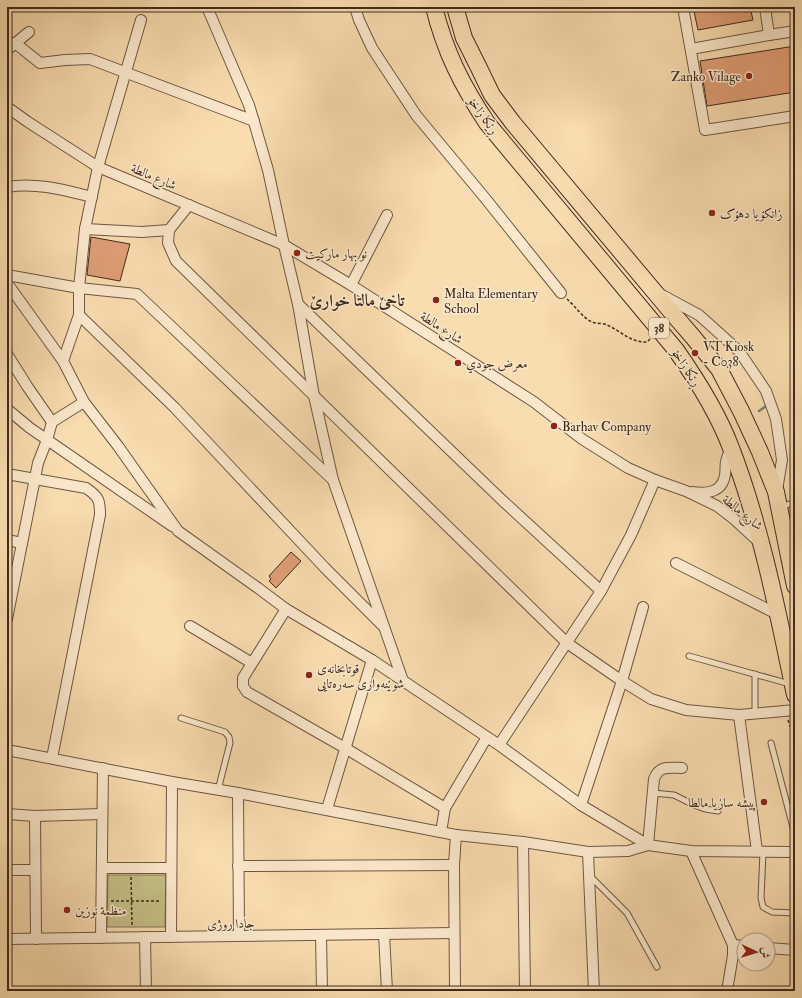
<svg xmlns="http://www.w3.org/2000/svg" width="802" height="998" font-family="'IM FELL Double Pica',Amiri,serif">
<style>
.green{fill:#c4be87;stroke:#827453}
.lines{fill:none;stroke-linecap:round;stroke-linejoin:round}
.stream{stroke:#788175;stroke-width:2.5}
.building{fill:#e09e76;stroke:#3f2b1f}
.service-casing{stroke:#6e5743;stroke-width:7}
.minor-casing{stroke:#6e5743;stroke-width:12}
.trunk-casing{stroke:#3f2b1f;stroke-width:18}
.path{stroke:#3f2b1f;stroke-width:1.5;stroke-dasharray:3 2;stroke-linecap:butt}
.service{stroke:#fbe8cc;stroke-width:5}
.minor{stroke:#fbe8cc;stroke-width:10}
.trunk{stroke:#f9dcb0;stroke-width:16}
.poi-dot{fill:#8f2418;stroke:#fbe8cc;stroke-width:1.5}
.labels{text-anchor:middle;stroke-width:3;stroke-linejoin:round;paint-order:stroke}
.shield{fill:#fbe8cc;stroke:#776453;stroke-width:1}
.shield-label{font-size:12px;font-weight:bold;fill:#3f2b1f}
.poi-label{font-size:13px;fill:#3f2b1f;stroke:#fbe8cc;text-anchor:start}
.street-label{font-size:13px;fill:#3f2b1f;stroke:#fbe8cc}
.district-label{font-size:17px;font-weight:bold;fill:#3f2b1f;stroke:#fbe8cc}
</style>
<rect width="100%" height="100%" fill="#f9dcb0"/>
<filter id="stains"><feTurbulence type="fractalNoise" baseFrequency=".005" numOctaves="4"/><feColorMatrix values="0 0 0 0 .2 0 0 0 0 .09 0 0 0 0 .02 0 0 0 .5 -.17"/></filter>
<radialGradient id="worn" r=".72"><stop offset=".6" stop-color="#630" stop-opacity="0"/><stop offset="1" stop-color="#630" stop-opacity=".3"/></radialGradient>
<path class="green" d="M108 875H166L165 927H107Z"/>
<g class="lines">
<g class="stream">
<path d="M792 388 795 386"/>
<path d="M759 411 766 406"/>
</g>
</g>
<g class="building">
<path d="M693 7H750L753 20 698 30Z"/>
<path d="M795 46V92L707 106 700 61Z"/>
<path d="M91 237 130 244 120 281 87 275Z"/>
<path d="M291 552 301 561 276 588 269 581 271 579 269 576Z"/>
</g>
<g class="lines">
<g class="service-casing">
<g id="service">
<path d="M781 507 795 502"/>
<path d="M689 656 790 684"/>
<path d="M755 674V714"/>
<path d="M181 718 225 732 229 737 230 743 218 790"/>
<path d="M771 743 795 835"/>
<path d="M653 793 674 795 694 805 705 809 718 811"/>
<path d="M763 852 761 898 763 907 772 912 795 913"/>
<path d="M590 876 627 913 657 967"/>
</g>
</g>
<g class="minor-casing">
<g id="minor">
<path d="M207 7 249 105 268 170 284 245 298 304 314 396 333 480 403 681"/>
<path d="M355 7 359 20 372 48 416 115 485 198 561 293"/>
<path d="M683 7 705 130 795 116"/>
<path d="M765 7 769 35 795 31"/>
<path d="M141 20 98 167 85 229 79 288V315L63 361 84 402 118 446 178 531 258 588 286 609 372 660 499 745 581 805 648 845 691 851 795 852"/>
<path d="M15 43 40 63 65 60 90 59 254 121"/>
<path d="M691 49 769 35"/>
<path d="M7 50 29 32"/>
<path d="M7 107 28 122 98 167 284 245 351 285 534 402 582 439 628 468 655 480 686 491 717 506 734 519 759 542"/>
<path d="M7 187C36 182 64 190 92 197"/>
<path d="M85 229 142 232 169 230 189 205"/>
<path d="M169 230 168 243 176 261 567 643 622 681 651 699 686 710 739 715 795 710"/>
<path d="M7 275 79 288 137 294 333 480"/>
<path d="M7 283 63 361"/>
<path d="M351 285 387 215"/>
<path d="M660 294 699 315 739 351 766 391 776 419 782 460 777 490"/>
<path d="M298 304 503 501 601 591"/>
<path d="M79 315 175 408 325 568 382 625"/>
<path d="M7 354 27 386 52 422"/>
<path d="M7 409 30 428 172 526"/>
<path d="M7 474 86 488C99 497 100 500 100 515L52 758"/>
<path d="M692 492C707 494 722 493 725 475 726 471 725 466 726 462 727 457 729 452 731 447"/>
<path d="M7 540 22 543"/>
<path d="M676 563 779 615"/>
<path d="M286 609 243 678V686L247 692 345 748 445 808"/>
<path d="M7 619 38 463 47 440 52 422 84 402"/>
<path d="M190 626 252 663"/>
<path d="M739 715 757 851"/>
<path d="M499 745 601 591 631 535 655 480"/>
<path d="M7 750 172 782 238 793 456 835 523 842 588 852 628 851 648 845 654 779C659 765 669 768 682 768"/>
<path d="M238 793 239 936"/>
<path d="M581 805 622 681 643 607"/>
<path d="M327 809 372 660"/>
<path d="M7 814 35 816 102 814"/>
<path d="M35 816 36 939"/>
<path d="M441 832 445 808 487 737"/>
<path d="M523 842 525 991"/>
<path d="M691 851 733 945V955L727 991"/>
<path d="M588 852 594 991"/>
<path d="M238 866 454 865"/>
<path d="M102 868H171"/>
<path d="M7 870H35"/>
<path d="M384 934 387 991"/>
<path d="M321 935 322 991"/>
<path d="M145 937 146 991"/>
<path d="M171 937 172 782"/>
<path d="M101 938 103 768"/>
<path d="M7 939 454 933"/>
<path d="M733 945 744 946"/>
<path d="M768 948 795 950"/>
<path d="M455 991 454 865 456 835"/>
</g>
</g>
<g class="trunk-casing">
<g id="trunk">
<path d="M434 7C445 52 462 85 487 123L676 350C697 380 718 413 731 448 761 526 778 613 795 695"/>
<path d="M455 7 464 38 479 68 492 95 513 123 674 315 693 337 719 369 741 411 760 452 776 492 795 586"/>
</g>
</g>
<g class="path">
<path d="M567 299C575 306 583 318 592 322 597 324 603 323 607 325 621 331 631 343 647 342L650 339"/>
<path d="M788 720 790 726 795 725"/>
<path d="M131 877 132 927"/>
<path d="M111 901H161"/>
</g>
<use href="#service" class="service"/>
<use href="#minor" class="minor"/>
<use href="#trunk" class="trunk"/>
</g>
<g class="poi-dot">
<circle cx="749" cy="76" r="4"/>
<circle cx="712" cy="213" r="4"/>
<circle cx="297" cy="253" r="4"/>
<circle cx="436" cy="300" r="4"/>
<circle cx="695" cy="353" r="4"/>
<circle cx="458" cy="363" r="4"/>
<circle cx="554" cy="426" r="4"/>
<circle cx="309" cy="675" r="4"/>
<circle cx="764" cy="802" r="4"/>
<circle cx="67" cy="910" r="4"/>
</g>
<g class="labels">
<rect class="shield" x="649" y="318" width="20" height="20" rx="3"/>
<g class="shield-label">
<text x="659" y="332">38</text>
</g>
<g class="poi-label">
<text x="741" y="81" text-anchor="end">Zanko Vilage</text>
<text x="720" y="218">زانکۆیا دهۆک</text>
<text x="305" y="258">نو بهار ماركيت</text>
<text x="444" y="298">Malta Elementary<tspan x="444" dy="15">School</tspan></text>
<text x="703" y="351">VT Kiosk<tspan x="703" dy="15">- C038</tspan></text>
<text x="466" y="368">معرض جودي</text>
<text x="562" y="431">Barhav Company</text>
<text x="317" y="673">قوتابخانەی<tspan x="317" dy="15">شوێنەواری سەرەتایی</tspan></text>
<text x="756" y="807" text-anchor="end">پيشه سازيا مالطا</text>
<text x="75" y="915">منظمة نوزين</text>
</g>
<g class="street-label">
<text transform="translate(484 115) rotate(55)" y="5">ڕێکا زاخۆ</text>
<text transform="translate(154 176) rotate(23)" y="5">شارع مالطة</text>
<text transform="translate(442 327) rotate(33)" y="5">شارع مالطة</text>
<text transform="translate(687 367) rotate(57)" y="5">ڕێکا زاخۆ</text>
<text transform="translate(743 512) rotate(39)" y="5">شارع مالطة</text>
<text transform="translate(231 923) rotate(-1)" y="5">جادا روژی</text>
</g>
<g class="district-label">
<text x="357" y="306">تاخێ مالتا خوارێ</text>
</g>
</g>
<rect width="802" height="998" fill="none" stroke="#f9dcb0" stroke-width="24"/>
<rect x="8" y="8" width="786" height="982" fill="none" stroke="#3f2b1f" stroke-width="2"/>
<rect x="12" y="12" width="778" height="974" fill="none" stroke="#3f2b1f"/>
<g transform="translate(756 952) rotate(94)"><circle r="19" fill="#fbe8cc" stroke="#b09c87"/>
<path d="M0-3L7 15L0 10L-7 15Z" fill="#8f2418"/>
<text y="-6" font-size="11" font-weight="bold" text-anchor="middle" fill="#3f2b1f">ش</text>
</g>
<rect width="100%" height="100%" filter="url(#stains)"/>
<rect width="100%" height="100%" fill="url(#worn)"/>
</svg>
